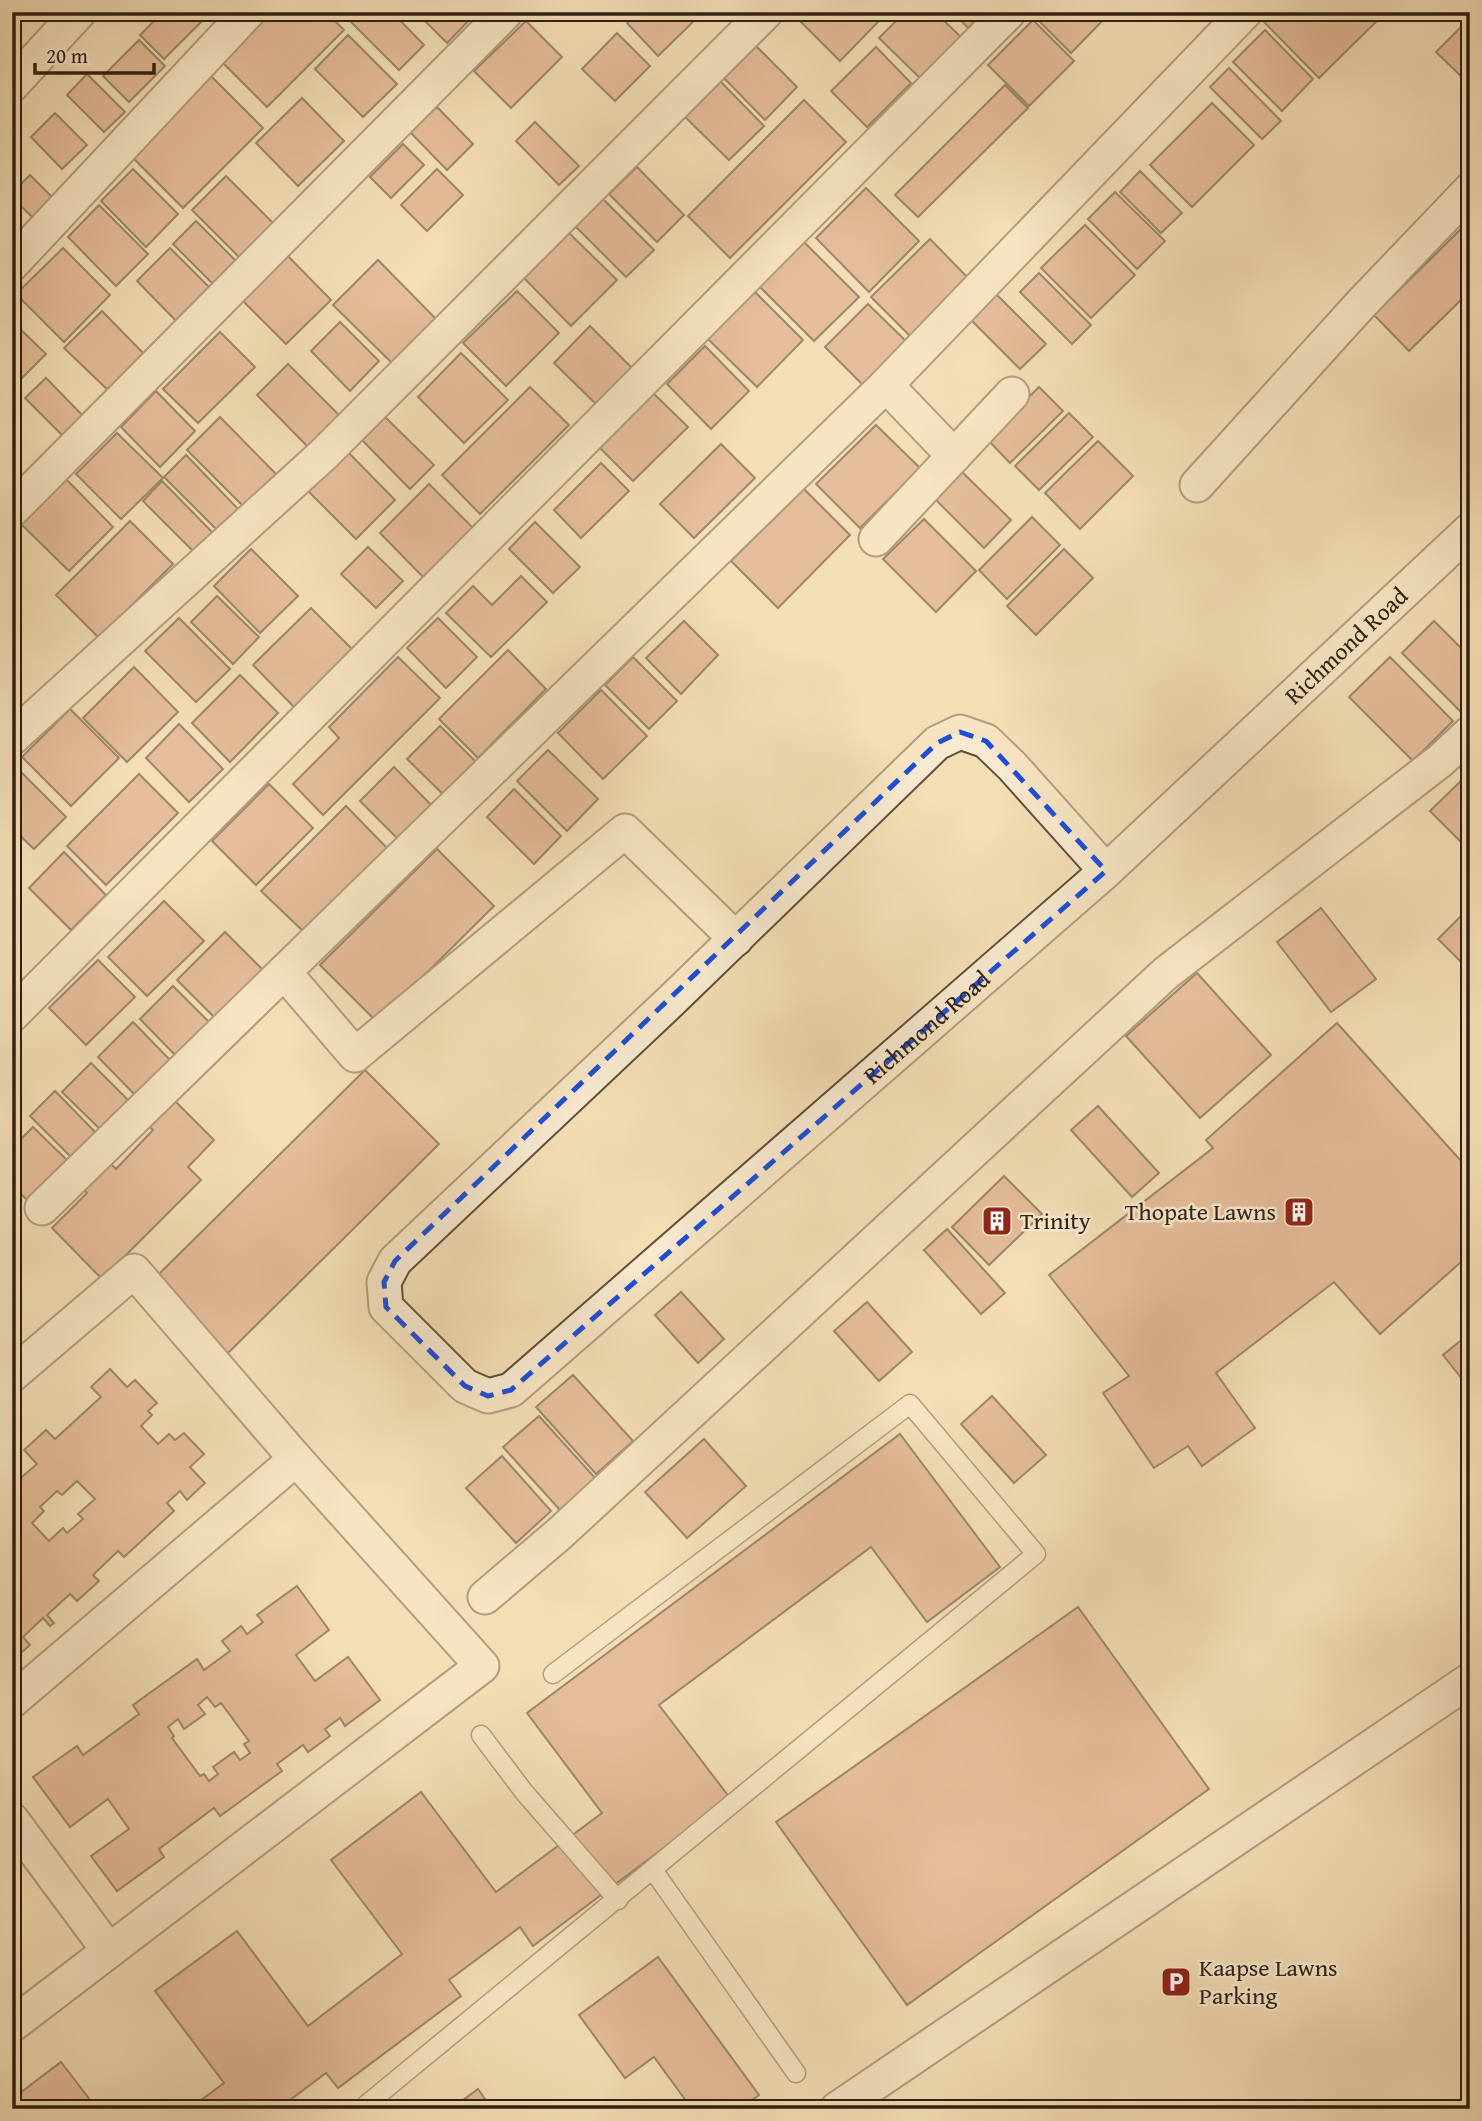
<svg xmlns="http://www.w3.org/2000/svg" width="1482" height="2121" font-family="'Gentium Book Plus',serif">
<style>
.building{fill:#d49678;stroke:#2f1f11;stroke-width:2;fill-rule:evenodd}
.lines{fill:none;stroke-linecap:round;stroke-linejoin:round}
.lane-casing{stroke:#604f3a;stroke-width:21}
.street-casing{stroke:#604f3a;stroke-width:37}
.lane{stroke:#f8ead0;stroke-width:18}
.street{stroke:#f8ead0;stroke-width:33}
.marked{fill:none;stroke:#1d4ed8;stroke-width:5;stroke-dasharray:14 9;stroke-linejoin:round}
.labels{text-anchor:middle;stroke-width:5;stroke-linejoin:round;paint-order:stroke}
.street-label{font-size:24px;fill:#2f1f11;stroke:#f8ead0}
.poi-label{font-size:24px;fill:#2f1f11;stroke:#f8ead0;text-anchor:start}
</style>
<rect width="100%" height="100%" fill="#f4deb6"/>
<filter id="stains"><feTurbulence type="fractalNoise" baseFrequency=".00286" numOctaves="4"/><feColorMatrix values="0 0 0 0 .2 0 0 0 0 .09 0 0 0 0 .02 0 0 0 .5 -.17"/></filter>
<radialGradient id="worn" r=".72"><stop offset=".6" stop-color="#630" stop-opacity="0"/><stop offset="1" stop-color="#630" stop-opacity=".3"/></radialGradient>
<g class="building">
<path d="M163 12H206L208 15 164 59 140 35Z"/>
<path d="M261 12H326L344 30 267 107 216 56Z"/>
<path d="M357 12H392L424 45 399 70 349 20Z"/>
<path d="M416 12H477L447 43Z"/>
<path d="M637 12H695L699 16 658 56 627 23Z"/>
<path d="M794 12H869L878 22 840 61 793 14Z"/>
<path d="M905 12H935L964 40 923 81 879 38Z"/>
<path d="M953 12H983L968 28Z"/>
<path d="M1030 12H1111L1071 53Z"/>
<path d="M1273 12H1377L1381 17 1319 78 1264 22Z"/>
<path d="M1470 18V85L1436 52Z"/>
<path d="M1033 20 1074 61 1029 106 988 65Z"/>
<path d="M526 21 562 57 511 108 474 71Z"/>
<path d="M1265 30 1313 79 1282 111 1233 62Z"/>
<path d="M617 33 650 66 615 101 582 69Z"/>
<path d="M348 35 397 84 363 117 315 69Z"/>
<path d="M139 40 165 66 129 102 103 76Z"/>
<path d="M752 42 797 87 765 120 720 74Z"/>
<path d="M876 47 911 83 867 127 831 91Z"/>
<path d="M1229 68 1281 121 1262 139 1210 87Z"/>
<path d="M87 74 125 112 104 132 67 95Z"/>
<path d="M211 76 263 128 183 208 131 156Z"/>
<path d="M718 79 764 126 729 160 683 115Z"/>
<path d="M1005 85 1028 108 918 217 895 195Z"/>
<path d="M302 98 344 141 298 186 256 143Z"/>
<path d="M804 100 846 142 730 258 688 216Z"/>
<path d="M1212 103 1254 145 1192 207 1150 165Z"/>
<path d="M437 107 473 144 447 170 410 132Z"/>
<path d="M55 113 87 145 62 169 31 137Z"/>
<path d="M535 122 579 166 559 185 516 141Z"/>
<path d="M403 144 424 165 391 198 370 177Z"/>
<path d="M637 167 684 215 657 242 609 194Z"/>
<path d="M133 169 178 214 146 247 101 201Z"/>
<path d="M437 169 463 195 427 231 401 205Z"/>
<path d="M1140 171 1182 213 1161 233 1120 192Z"/>
<path d="M30 175 56 201 36 221 12 197V193Z"/>
<path d="M226 176 276 226 242 260 192 210Z"/>
<path d="M866 188 919 241 869 292 816 238Z"/>
<path d="M1115 192 1165 241 1137 269 1088 219Z"/>
<path d="M602 198 654 250 626 277 575 226Z"/>
<path d="M99 205 148 254 116 286 68 237Z"/>
<path d="M1470 220V291L1409 351 1374 315Z"/>
<path d="M196 221 245 270 222 293 173 244Z"/>
<path d="M1085 225 1135 275 1091 318 1041 268Z"/>
<path d="M569 233 617 280 571 326 524 278Z"/>
<path d="M800 238 859 297 814 341 756 283Z"/>
<path d="M930 239 971 281 913 339 871 297Z"/>
<path d="M63 248 110 295 64 342 16 294Z"/>
<path d="M170 248 220 298 187 332 137 281Z"/>
<path d="M283 251 331 300 286 344 238 296Z"/>
<path d="M378 260 437 320 393 364 333 305Z"/>
<path d="M1039 273 1091 325 1072 344 1020 292Z"/>
<path d="M517 291 559 333 506 386 463 343Z"/>
<path d="M755 292 803 340 757 387 708 339Z"/>
<path d="M996 294 1046 344 1020 369 971 320Z"/>
<path d="M868 304 910 345 866 388 825 347Z"/>
<path d="M102 311 147 357 111 393 64 348Z"/>
<path d="M12 321 46 354 12 388Z"/>
<path d="M340 322 379 361 350 391 311 351Z"/>
<path d="M590 326 634 370 598 406 554 363Z"/>
<path d="M220 332 255 367 198 423 163 389Z"/>
<path d="M705 346 749 391 711 429 667 384Z"/>
<path d="M461 353 508 400 464 443 418 397Z"/>
<path d="M288 364 341 417 310 449 257 395Z"/>
<path d="M46 378 86 419 66 439 25 398Z"/>
<path d="M530 387 569 425 480 514 442 475Z"/>
<path d="M1039 387 1063 411 1010 463 987 439Z"/>
<path d="M156 391 195 431 160 467 121 427Z"/>
<path d="M653 393 688 427 633 481 599 447Z"/>
<path d="M1069 413 1093 437 1039 490 1015 466Z"/>
<path d="M220 417 277 475 244 507 187 450Z"/>
<path d="M385 417 434 465 410 489 362 440Z"/>
<path d="M876 425 920 468 860 528 816 484Z"/>
<path d="M117 433 163 478 121 519 76 474Z"/>
<path d="M1098 441 1133 476 1080 529 1045 493Z"/>
<path d="M721 444 755 478 694 538 660 504Z"/>
<path d="M345 449 395 500 356 539 305 488Z"/>
<path d="M186 455 239 510 218 531 164 477Z"/>
<path d="M601 463 629 491 581 538 554 510Z"/>
<path d="M960 470 1011 520 984 548 933 497Z"/>
<path d="M63 476 113 527 69 571 18 521Z"/>
<path d="M162 481 214 534 195 553 143 501Z"/>
<path d="M429 484 475 530 425 579 380 533Z"/>
<path d="M804 489 850 535 778 608 731 561Z"/>
<path d="M1032 517 1060 545 1007 599 979 570Z"/>
<path d="M924 519 976 571 936 612 883 559Z"/>
<path d="M130 521 173 564 99 638 56 595Z"/>
<path d="M535 522 580 567 553 593 509 549Z"/>
<path d="M368 547 403 581 376 608 341 574Z"/>
<path d="M251 549 298 596 260 633 214 586Z"/>
<path d="M1064 549 1093 578 1036 635 1007 606Z"/>
<path d="M521 576 547 602 491 657 446 613 473 586 492 605Z"/>
<path d="M217 596 259 637 233 664 191 622Z"/>
<path d="M311 608 353 650 295 708 253 665Z"/>
<path d="M179 618 230 669 196 702 145 651Z"/>
<path d="M438 618 477 657 446 688 407 648Z"/>
<path d="M684 621 718 655 681 694 646 658Z"/>
<path d="M1434 621 1470 657V707L1463 714 1402 653Z"/>
<path d="M508 650 546 689 478 758 439 719Z"/>
<path d="M398 657 440 698 323 815 293 784 339 738 329 727Z"/>
<path d="M633 657 677 701 649 729 605 685Z"/>
<path d="M1390 657 1453 721 1413 761 1349 697Z"/>
<path d="M134 667 178 712 127 762 83 718Z"/>
<path d="M240 675 278 713 230 762 192 723Z"/>
<path d="M601 690 647 736 603 779 558 733Z"/>
<path d="M70 709 119 758 71 806 22 757Z"/>
<path d="M179 724 223 769 189 802 146 758Z"/>
<path d="M440 726 482 768 449 800 407 759Z"/>
<path d="M548 750 598 799 567 831 517 781Z"/>
<path d="M394 767 437 811 404 845 360 801Z"/>
<path d="M21 772 66 817 34 849 12 828V781Z"/>
<path d="M139 774 178 813 106 885 67 846Z"/>
<path d="M1465 777 1470 782V851L1430 811Z"/>
<path d="M269 784 313 828 256 885 212 841Z"/>
<path d="M514 789 561 836 534 864 487 817Z"/>
<path d="M346 806 388 849 304 932 261 891Z"/>
<path d="M437 849 494 906 377 1022 320 965Z"/>
<path d="M64 852 106 895 71 930 29 888Z"/>
<path d="M164 901 204 941 147 996 108 957Z"/>
<path d="M1470 907V966L1467 968 1438 939Z"/>
<path d="M1321 908 1376 979 1331 1012 1277 942Z"/>
<path d="M225 932 267 974 219 1022 177 980Z"/>
<path d="M98 960 135 997 86 1045 49 1008Z"/>
<path d="M1197 973 1271 1055 1200 1118 1126 1036Z"/>
<path d="M173 986 212 1025 178 1058 140 1019Z"/>
<path d="M133 1022 174 1064 139 1099 98 1057Z"/>
<path d="M1337 1023 1470 1171V1254L1380 1334 1334 1282 1216 1373 1255 1428 1202 1466 1188 1446 1154 1468 1103 1393 1129 1376 1049 1275 1213 1148 1206 1140Z"/>
<path d="M91 1063 134 1106 105 1134 62 1092Z"/>
<path d="M365 1070 439 1144 227 1354 153 1280Z"/>
<path d="M55 1091 102 1139 77 1163 30 1116Z"/>
<path d="M169 1095 214 1140 188 1167 201 1180 102 1279 52 1228 87 1193 81 1186 107 1160 116 1169 153 1130 143 1120Z"/>
<path d="M1098 1106 1159 1173 1132 1197 1071 1130Z"/>
<path d="M33 1127 73 1166 33 1206 12 1185V1148Z"/>
<path d="M1004 1176 1042 1214 989 1265 952 1227Z"/>
<path d="M947 1229 1005 1293 981 1314 924 1250Z"/>
<path d="M681 1292 724 1339 698 1363 655 1315Z"/>
<path d="M867 1302 912 1352 879 1381 834 1331Z"/>
<path d="M1470 1333V1389L1443 1355Z"/>
<path d="M110 1369 127 1387 135 1380 157 1403 148 1411 152 1415 141 1426 158 1444 169 1434 175 1440 184 1433 204 1454 190 1467 205 1483 187 1500 180 1491 167 1503 174 1511 124 1557 118 1551 93 1575 99 1581 77 1601 70 1594 47 1615 54 1623 50 1626 43 1618 23 1637 30 1645 12 1661V1478L16 1482 37 1464 24 1450 46 1430 55 1439 101 1397 91 1387ZM77 1481 95 1499 78 1514 83 1519 67 1533 63 1528 49 1541 32 1523 44 1511 40 1507 57 1491 62 1495Z"/>
<path d="M573 1375 633 1441 596 1474 536 1407Z"/>
<path d="M992 1396 1046 1455 1014 1483 961 1424Z"/>
<path d="M539 1416 596 1479 560 1510 503 1447Z"/>
<path d="M900 1434 1000 1567 927 1622 871 1547 659 1705 730 1798 533 1946 520 1927 449 1980 461 1996 338 2088 326 2073 278 2109H189L224 2083 155 1991 237 1931 308 2026 402 1954 331 1860 421 1792 496 1892 602 1813 527 1713Z"/>
<path d="M704 1439 746 1486 687 1538 645 1492Z"/>
<path d="M502 1456 551 1511 516 1543 466 1488Z"/>
<path d="M297 1586 329 1630 296 1655 315 1681 348 1657 380 1700 345 1726 340 1718 325 1729 330 1736 308 1752 303 1745 277 1764 282 1771 220 1816 214 1808 159 1849 164 1857 117 1891 91 1856 129 1829 108 1799 70 1827 33 1777 77 1746 83 1755 139 1714 133 1705 197 1659 204 1670 230 1651 222 1641 241 1626 247 1634 263 1622 257 1615ZM207 1697 215 1707 221 1703 249 1741 244 1744 250 1753 240 1760 234 1752 213 1767 218 1774 209 1781 204 1774 200 1776 172 1738 174 1736 168 1727 178 1719 184 1729 205 1714 198 1705Z"/>
<path d="M1078 1607 1209 1789 907 2005 776 1822Z"/>
<path d="M658 1957 759 2095 740 2109H683L689 2105 654 2057 625 2078 579 2015Z"/>
<path d="M61 2062 97 2109H12V2099Z"/>
<path d="M478 2089 492 2109H451Z"/>
</g>
<g class="lines">
<g class="lane-casing">
<g id="lane">
<path d="M481 1735 524 1792 618 1900"/>
<path d="M653 1870 796 2073"/>
<path d="M361 2109 1036 1554 910 1404 553 1674"/>
</g>
</g>
<g class="street-casing">
<g id="street">
<path d="M12 85 79 12"/>
<path d="M12 264 248 12"/>
<path d="M886 385 954 456"/>
<path d="M1197 485 1361 304 1470 190"/>
<path d="M12 510 506 12"/>
<path d="M876 539 1012 394"/>
<path d="M12 738 324 454 766 12"/>
<path id="s1" d="M1106 871 1012 766 986 741 960 732 937 743 672 1000 395 1261 384 1282 386 1307 465 1386 488 1396 511 1390 1106 871 1470 530"/>
<path d="M284 972 355 1055 625 831 736 939"/>
<path d="M12 1015 1009 12"/>
<path d="M42 1208 886 385 1245 12"/>
<path d="M12 1375 134 1271 296 1459"/>
<path d="M485 1597 558 1535 1166 973 1441 760 1470 733"/>
<path d="M12 1701 296 1459 482 1666 12 2025"/>
<path d="M12 1820 109 1951"/>
<path d="M837 2109 1470 1680"/>
</g>
</g>
<use href="#lane" class="lane"/>
<use href="#street" class="street"/>
</g>
<path d="M0 0H1482V2121H0ZM960 732 986 741 1106 871 511 1390 488 1396 465 1386 386 1307 384 1282 395 1261 937 743Z" fill="#f4deb6" fill-opacity=".55" fill-rule="evenodd"/>
<path class="marked" d="M960 732 986 741 1106 871 511 1390 488 1396 465 1386 386 1307 384 1282 395 1261 937 743Z"/>
<defs>
<g id="building-square" transform="scale(1.575)"><rect x="-9" y="-9" width="18" height="18" rx="4" fill="#8f2418" stroke="#f8ead0"/><path d="M-4-6H4V6H1V3H-1V6H-4ZM-2.5-4.3h1.7v1.8h-1.7ZM.8-4.3h1.7v1.8H.8ZM-2.5-1h1.7V.8h-1.7ZM.8-1h1.7V.8H.8Z" fill="#fff"/></g>
<g id="parking-square" transform="scale(1.575)"><rect x="-9" y="-9" width="18" height="18" rx="4" fill="#8f2418" stroke="#f8ead0"/><path d="M-3.5-5.5H1a3.5 3.5 0 0 1 0 7H-1V5.5H-3.5ZM-1-3.4V-.6H.8a1.4 1.4 0 0 0 0-2.8Z" fill="#fff"/></g>
</defs>
<g fill-rule="evenodd">
<use href="#building-square" x="1299" y="1212"/>
<use href="#building-square" x="997" y="1221"/>
<use href="#parking-square" x="1176" y="1982"/>
</g>
<g class="labels">
<g class="street-label">
<text dy="8" stroke="none"><textPath href="#s1" startOffset="2308">Richmond Road</textPath></text>
<text dy="8" stroke="none"><textPath href="#s1" startOffset="1741">Richmond Road</textPath></text>
</g>
<g class="poi-label">
<text x="1276" y="1220" text-anchor="end">Thopate Lawns</text>
<text x="1020" y="1229">Trinity</text>
<text x="1199" y="1976">Kaapse Lawns<tspan x="1199" dy="28">Parking</tspan></text>
</g>
</g>
<rect width="1482" height="2121" fill="none" stroke="#f4deb6" stroke-width="42"/>
<rect x="14" y="14" width="1454" height="2093" fill="none" stroke="#2f1f11" stroke-width="3.5"/>
<rect x="21" y="21" width="1440" height="2079" fill="none" stroke="#2f1f11" stroke-width="2"/>
<path d="M35 63v10h119v-10" fill="none" stroke="#2f1f11" stroke-width="3.5"/>
<text x="46" y="63" font-size="21" fill="#2f1f11" stroke="#f8ead0" stroke-width="5" paint-order="stroke">20 m</text>
<rect width="100%" height="100%" filter="url(#stains)"/>
<rect width="100%" height="100%" fill="url(#worn)"/>
</svg>
